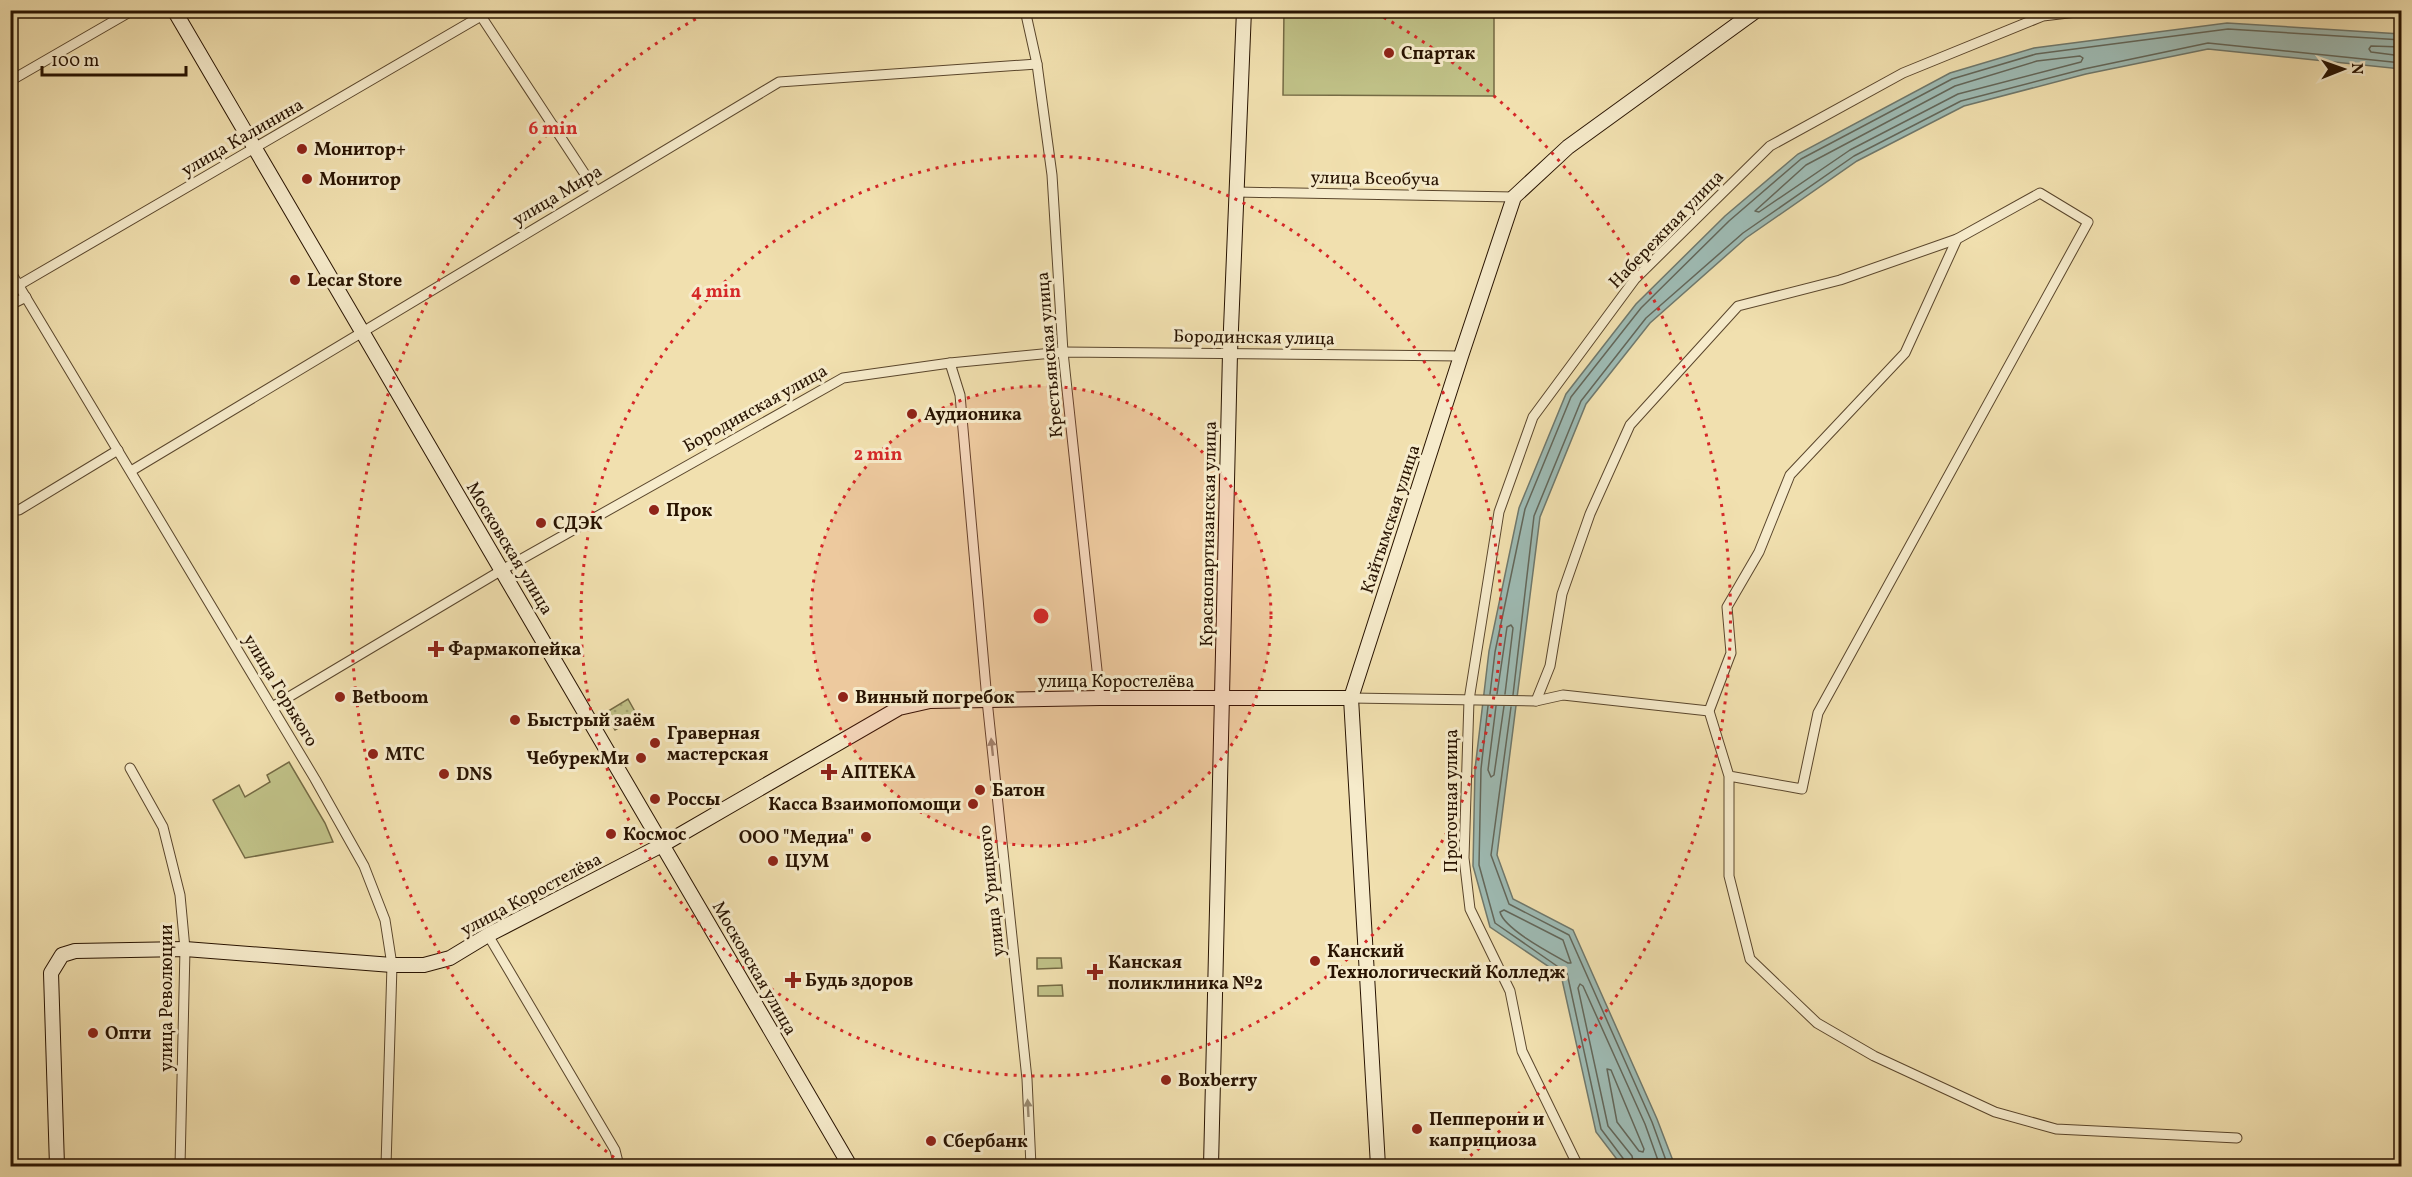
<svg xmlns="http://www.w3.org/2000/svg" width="2412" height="1177" font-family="Vollkorn,serif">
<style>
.grass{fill:#c0c187;stroke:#746a44;stroke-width:1.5}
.garden{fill:url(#garden-dots);stroke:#746a44;stroke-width:1.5}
.water{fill:#9ebbb4;stroke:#6f786c;stroke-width:1.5}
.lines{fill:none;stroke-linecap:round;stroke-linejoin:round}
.shore{stroke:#63675a;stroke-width:1.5}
.street-casing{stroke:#5a462c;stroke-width:11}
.secondary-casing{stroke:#281301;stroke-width:16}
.street{stroke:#f6ebcb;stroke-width:9}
.secondary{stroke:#f6ebcb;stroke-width:14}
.oneway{fill:#998a70}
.ring{fill:none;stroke:#d62828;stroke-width:3;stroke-dasharray:3 6}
.poi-dot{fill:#8f2418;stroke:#f6ebcb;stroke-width:2}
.labels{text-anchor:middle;stroke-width:6;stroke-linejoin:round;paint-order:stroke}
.poi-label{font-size:18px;font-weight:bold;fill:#281301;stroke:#f6ebcb;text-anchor:start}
.street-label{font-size:18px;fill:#281301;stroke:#f6ebcb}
.centre{fill:#d62828;stroke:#f6ebcb;stroke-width:3}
.ring-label{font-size:18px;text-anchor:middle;font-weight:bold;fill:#d62828;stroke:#f6ebcb;stroke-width:6;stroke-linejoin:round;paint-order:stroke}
</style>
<defs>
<pattern id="garden-dots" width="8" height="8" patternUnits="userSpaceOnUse" patternTransform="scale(1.5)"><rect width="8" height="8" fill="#c0c187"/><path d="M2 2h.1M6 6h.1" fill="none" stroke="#a5a573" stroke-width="1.8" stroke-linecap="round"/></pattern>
</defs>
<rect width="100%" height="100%" fill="#f1e0af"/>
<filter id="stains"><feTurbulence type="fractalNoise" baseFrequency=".00333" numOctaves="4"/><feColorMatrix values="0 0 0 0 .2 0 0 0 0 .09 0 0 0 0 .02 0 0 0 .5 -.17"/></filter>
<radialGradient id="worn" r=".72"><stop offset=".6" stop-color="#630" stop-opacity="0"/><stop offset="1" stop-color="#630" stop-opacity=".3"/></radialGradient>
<g class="grass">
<path d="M1284 10 1494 11V96L1283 95Z"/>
<path d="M289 762 325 823 333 842 245 858 213 800 239 785 245 797 270 782 267 775Z"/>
<path d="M1037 958H1061L1062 968 1037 969Z"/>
<path d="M1062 985 1063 996H1038V986Z"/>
</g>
<path class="garden" d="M628 699 638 717 615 730 605 713Z"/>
<path class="water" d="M2227 23 2401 34V69L2208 49 2086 74 1964 106 1857 161 1746 238 1650 323 1586 404 1540 517 1497 855 1513 899 1573 930 1657 1119 1675 1166H1622L1596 1132 1561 975 1490 927 1473 866 1475 769 1489 651 1519 508 1566 394 1636 304 1725 216 1798 154 1950 73 2034 48Z"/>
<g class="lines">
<g class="shore">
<path d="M2402 47 2371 46 2369 49 2371 52 2402 56"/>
<path d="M2080 56 2083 58 2081 62 1958 94 1850 150 1759 212 1755 211 1806 165 1955 86 2037 61Z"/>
<path d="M1490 694 1495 652 1525 509 1571 397 1641 308 1729 221 1801 159 1952 79 2036 54 2228 29 2402 40"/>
<path d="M1497 694 1507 627 1511 625 1513 628 1505 694"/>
<path d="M1513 695 1534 516 1581 401 1646 318 1743 233 1854 156 1961 101 2084 69 2208 43 2402 63"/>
<path d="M1488 706 1481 769 1479 865 1495 923 1567 973 1601 1129 1625 1161 1627 1166"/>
<path d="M1496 706 1488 770 1491 777 1494 775 1504 706"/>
<path d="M1511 707 1491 855 1509 904 1569 935 1652 1122 1668 1166"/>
<path d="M1504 910 1563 940 1571 963H1568C1552 954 1504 929 1500 912Z"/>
<path d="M1607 1069 1611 1070 1644 1149 1643 1152 1639 1151 1617 1122Z"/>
<path d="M1634 1166 1632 1156 1608 1126 1578 988 1580 984 1583 986 1645 1124 1660 1166"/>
</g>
<g class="street-casing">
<g id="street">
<path d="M477 10 596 191"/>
<path d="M1025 10 1037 64 1052 175 1063 352 1100 698"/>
<path d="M10 81 133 10"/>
<path d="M1236 192 1514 197"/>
<path d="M10 271 315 779 364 866 385 920 392 965 386 1166"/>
<path d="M19 285 481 16"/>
<path d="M10 305 26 297"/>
<path d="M950 363 960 395 987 700 1027 1079 1031 1166"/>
<path d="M131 471 779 82 1037 64"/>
<path d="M19 510 118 450"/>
<path d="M1351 698 1536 701 1563 695 1709 711"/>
<path d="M1536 701 1550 666 1562 594 1590 514 1630 425 1738 306 1840 280 1957 239"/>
<path d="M272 707 502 570 843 378 950 363 1063 352 1461 356"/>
<path d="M130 768 163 827 180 895 185 949 180 1166"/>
<path d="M1729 776 1802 789 1818 713 2088 222 2040 193 1957 239 1905 353 1790 475 1759 552 1727 607 1731 653 1709 711 1729 776V876L1750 959 1817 1023 1874 1056 1995 1112 2056 1129 2237 1138"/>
<path d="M488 935 615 1150 619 1166"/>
<path d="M1578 1166 1522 1051 1510 991 1470 909 1464 858 1469 700 1499 512 1533 417 1635 279 1770 146 1903 73 2043 16 2093 10"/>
</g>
</g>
<g class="secondary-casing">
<g id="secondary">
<path d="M174 10 850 1166"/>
<path d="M57 1166 51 973 62 955 75 951 185 949 392 965H424L450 958 488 935 664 844 899 708 930 701 1100 698H1351"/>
<path d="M1211 1166 1230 353 1244 10"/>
<path d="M1378 1166 1351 698 1461 356 1514 197 1568 147 1757 10"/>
</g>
</g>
<use href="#street" class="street"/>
<use href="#secondary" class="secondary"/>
</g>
<defs><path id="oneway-solid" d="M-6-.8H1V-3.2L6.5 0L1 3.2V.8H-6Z" transform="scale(1.5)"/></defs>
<g class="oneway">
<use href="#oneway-solid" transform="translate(992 747) rotate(-96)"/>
<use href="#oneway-solid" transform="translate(1028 1108) rotate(-93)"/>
</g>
<circle cx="1041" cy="616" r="230" fill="#d62828" fill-opacity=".12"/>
<g class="ring">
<circle cx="1041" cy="616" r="230"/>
<circle cx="1041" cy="616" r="460"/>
<path d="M621 1163A690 690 0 0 1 706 13M1376 13A690 690 0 0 1 1461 1163"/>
</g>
<g class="poi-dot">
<circle cx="1389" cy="53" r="6"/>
<circle cx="302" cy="149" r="6"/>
<circle cx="307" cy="179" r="6"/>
<circle cx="295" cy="280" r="6"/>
<circle cx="912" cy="414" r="6"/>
<circle cx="654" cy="510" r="6"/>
<circle cx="541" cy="523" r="6"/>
<path d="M433 640h6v6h6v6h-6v6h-6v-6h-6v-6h6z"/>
<circle cx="340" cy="697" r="6"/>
<circle cx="843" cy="697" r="6"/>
<circle cx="515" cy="720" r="6"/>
<circle cx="655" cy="743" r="6"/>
<circle cx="373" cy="754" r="6"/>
<circle cx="641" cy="758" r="6"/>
<path d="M826 763h6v6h6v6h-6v6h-6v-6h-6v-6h6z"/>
<circle cx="444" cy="774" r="6"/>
<circle cx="980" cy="790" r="6"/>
<circle cx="655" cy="799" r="6"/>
<circle cx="973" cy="804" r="6"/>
<circle cx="611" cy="834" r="6"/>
<circle cx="866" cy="837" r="6"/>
<circle cx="773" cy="861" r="6"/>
<circle cx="1315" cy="961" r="6"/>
<path d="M1092 963h6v6h6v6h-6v6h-6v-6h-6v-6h6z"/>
<path d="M790 971h6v6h6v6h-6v6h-6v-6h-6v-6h6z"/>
<circle cx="93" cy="1033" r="6"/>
<circle cx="1166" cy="1080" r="6"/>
<circle cx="1417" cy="1129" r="6"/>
<circle cx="931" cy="1141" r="6"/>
</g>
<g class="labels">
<g class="poi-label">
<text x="1401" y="59">Спартак</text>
<text x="314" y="155">Монитор+</text>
<text x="319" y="185">Монитор</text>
<text x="307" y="286">Lecar Store</text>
<text x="924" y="420">Аудионика</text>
<text x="666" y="516">Прок</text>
<text x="553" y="529">СДЭК</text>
<text x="448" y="655">Фармакопейка</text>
<text x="352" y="703">Betboom</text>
<text x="855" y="703">Винный погребок</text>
<text x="527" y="726">Быстрый заём</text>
<text x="667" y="739">Граверная<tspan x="667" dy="21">мастерская</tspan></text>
<text x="385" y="760">МТС</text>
<text x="629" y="764" text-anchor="end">ЧебурекМи</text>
<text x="841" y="778">АПТЕКА</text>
<text x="456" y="780">DNS</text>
<text x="992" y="796">Батон</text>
<text x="667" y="805">Россы</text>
<text x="961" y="810" text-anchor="end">Касса Взаимопомощи</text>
<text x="623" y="840">Космос</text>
<text x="854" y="843" text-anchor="end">ООО "Медиа"</text>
<text x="785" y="867">ЦУМ</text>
<text x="1327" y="957">Канский<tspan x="1327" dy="21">Технологический Колледж</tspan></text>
<text x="1108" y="968">Канская<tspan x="1108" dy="21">поликлиника №2</tspan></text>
<text x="805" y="986">Будь здоров</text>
<text x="105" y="1039">Опти</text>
<text x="1178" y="1086">Boxberry</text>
<text x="1429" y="1125">Пепперони и<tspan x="1429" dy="21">каприциоза</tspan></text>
<text x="943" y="1147">Сбербанк</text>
</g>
<g class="street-label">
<text transform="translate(242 137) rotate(-30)" y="6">улица Калинина</text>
<text transform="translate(1375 178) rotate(1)" y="6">улица Всеобуча</text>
<text transform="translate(557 195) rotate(-31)" y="6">улица Мира</text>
<text transform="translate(1666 229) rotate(-46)" y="6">Набережная улица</text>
<text transform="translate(1254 337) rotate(1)" y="6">Бородинская улица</text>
<text transform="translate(1049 355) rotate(-95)" y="6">Крестьянская улица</text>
<text transform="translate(755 408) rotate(-29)" y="6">Бородинская улица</text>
<text transform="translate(1390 519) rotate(-72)" y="6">Кайтымская улица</text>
<text transform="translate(1208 534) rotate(-89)" y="6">Краснопартизанская улица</text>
<text transform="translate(510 548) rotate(59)" y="6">Московская улица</text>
<text x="1116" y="687">улица Коростелёва</text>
<text transform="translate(281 690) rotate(59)" y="6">улица Горького</text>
<text transform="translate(1451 801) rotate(-90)" y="6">Проточная улица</text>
<text transform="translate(991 891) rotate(-96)" y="6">улица Урицкого</text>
<text transform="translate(531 894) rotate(-28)" y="6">улица Коростелёва</text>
<text transform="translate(755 968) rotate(60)" y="6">Московская улица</text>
<text transform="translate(166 998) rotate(-90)" y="6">улица Революции</text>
</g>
</g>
<circle cx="1041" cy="616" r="9" class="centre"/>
<g class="ring-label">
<text x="553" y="134">6 min</text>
<text x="716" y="297">4 min</text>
<text x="878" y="460">2 min</text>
</g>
<rect width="2412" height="1177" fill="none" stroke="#f1e0af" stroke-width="36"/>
<rect x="12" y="12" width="2388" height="1153" fill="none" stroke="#281301" stroke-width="3"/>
<rect x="18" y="18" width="2376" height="1141" fill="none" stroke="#281301" stroke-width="1.5"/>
<g transform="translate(2343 69) rotate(89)" stroke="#f6ebcb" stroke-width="4.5" paint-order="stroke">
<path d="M0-4.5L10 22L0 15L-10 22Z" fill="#281301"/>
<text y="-9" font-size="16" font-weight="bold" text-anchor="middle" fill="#281301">N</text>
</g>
<path d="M42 66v9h144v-9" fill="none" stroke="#281301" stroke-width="3"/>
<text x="51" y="66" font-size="18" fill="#281301" stroke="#f6ebcb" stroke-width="4.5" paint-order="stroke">100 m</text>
<rect width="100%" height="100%" filter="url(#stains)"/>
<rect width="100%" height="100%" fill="url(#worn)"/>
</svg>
